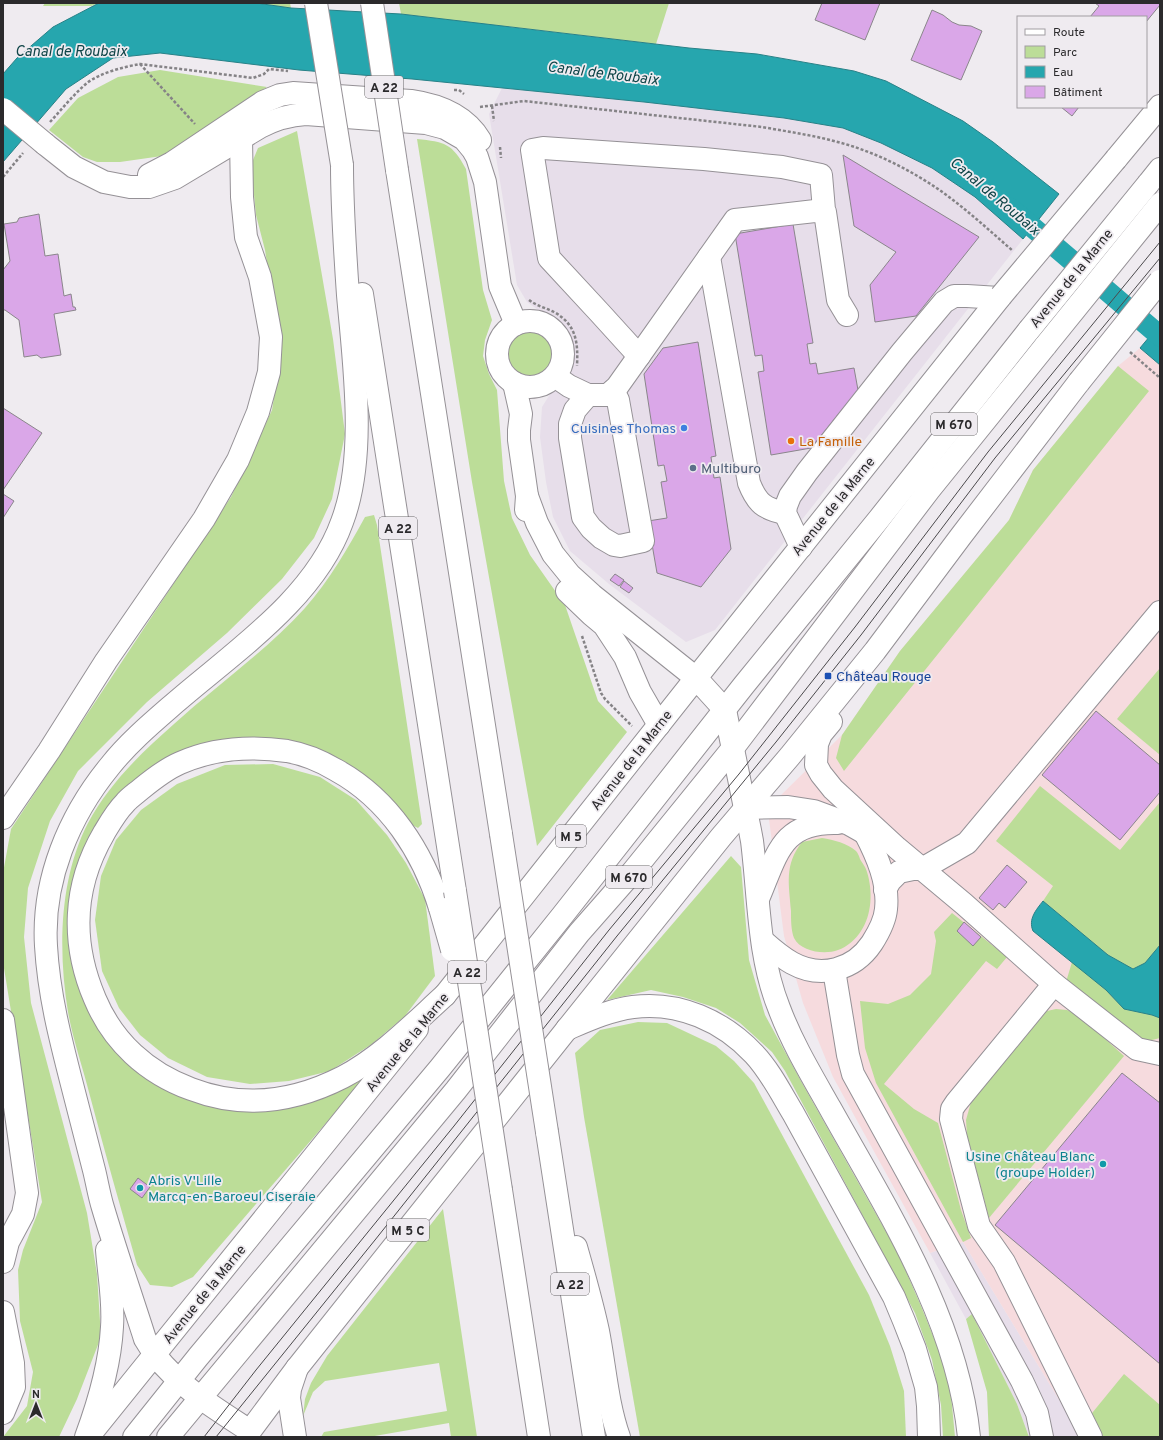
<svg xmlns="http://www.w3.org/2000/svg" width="1163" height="1440" font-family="Overpass,sans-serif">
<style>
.built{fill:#e7deea}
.industrial{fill:#f6dbde}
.green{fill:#bcdd98}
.water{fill:#26a6ae;stroke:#288187}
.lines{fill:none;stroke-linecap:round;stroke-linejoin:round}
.canal{stroke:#26a6ae;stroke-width:21}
.building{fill:#daa7e8;stroke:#8a868b}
.minor-casing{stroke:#959196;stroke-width:24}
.major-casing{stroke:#959196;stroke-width:24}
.highway-casing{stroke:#959196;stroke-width:24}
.path{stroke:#858386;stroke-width:2.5;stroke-dasharray:3 2;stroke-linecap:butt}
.minor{stroke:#fff;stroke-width:22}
.major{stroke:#fff;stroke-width:22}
.highway{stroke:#fff;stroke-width:22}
.tram{stroke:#4b494c;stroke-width:1}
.minor-bridge-casing{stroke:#959196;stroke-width:24;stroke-linecap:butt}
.major-bridge-casing{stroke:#959196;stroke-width:24;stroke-linecap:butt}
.highway-bridge-casing{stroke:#959196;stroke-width:24;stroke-linecap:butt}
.minor-bridge{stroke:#fff;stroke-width:22}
.major-bridge{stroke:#fff;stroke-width:22}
.highway-bridge{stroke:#fff;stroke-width:22}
.shop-dot{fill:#3f7fe0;stroke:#efebf0;stroke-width:1.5}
.food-dot{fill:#e8710a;stroke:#efebf0;stroke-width:1.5}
.service-dot{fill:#5c6f8a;stroke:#efebf0;stroke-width:1.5}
.transit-dot{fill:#1a4fb4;stroke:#efebf0;stroke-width:1.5}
.culture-dot{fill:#0f9aa8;stroke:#efebf0;stroke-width:1.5}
.labels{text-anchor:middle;stroke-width:3.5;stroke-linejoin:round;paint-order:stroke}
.shield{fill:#efebf0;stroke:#666467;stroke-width:1}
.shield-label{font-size:13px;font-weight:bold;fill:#2b2a2c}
.street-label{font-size:14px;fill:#2b2a2c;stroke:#efebf0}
.shop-label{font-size:14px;fill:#366cbe;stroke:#efebf0;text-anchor:end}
.food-label{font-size:14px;fill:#c56008;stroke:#efebf0;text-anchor:start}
.service-label{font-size:14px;fill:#4e5e75;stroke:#efebf0;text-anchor:start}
.transit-label{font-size:14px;fill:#164399;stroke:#efebf0;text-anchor:start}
.culture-label{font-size:14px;fill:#0d838f;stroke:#efebf0;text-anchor:end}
.water-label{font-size:15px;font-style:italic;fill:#0e4447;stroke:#efebf0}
</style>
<rect width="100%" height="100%" fill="#efebf0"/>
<g class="built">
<path d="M502 88 644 102 784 118 843 128 881 143 932 168 975 197 1023 239 715 630 686 642 609 584 570 551 553 517 546 482 540 437 542 407 562 375 568 357 567 339 554 321 527 302 517 285 489 114Z"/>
<path d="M963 1242 1075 1426 1079 1437H1029L1017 1404 972 1314 966 1319 930 1253Z"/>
</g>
<path class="industrial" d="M1140 348 1160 365V1437L1075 1426 963 1242 930 1253 833 1077 803 1003 784 936 769 819 776 800 842 735 900 651 1009 520 1033 470 1118 366Z"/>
<g class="green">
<path d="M45 3H99L91 6H43Z"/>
<path d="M256 3H290L291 8Z"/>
<path d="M399 3H669L656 44 401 14Z"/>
<path d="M160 70 267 87 162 156 120 162H97L83 157 49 130 78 98 118 77Z"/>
<path d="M297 131 333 339 345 434 332 499 314 538 282 579 227 633 147 702 78 771 50 821 28 888 24 937 31 1003 87 1213 97 1274 101 1337 77 1399 59 1437H3L27 1406 33 1372 20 1321 18 1270 23 1250 42 1202 3 962V873L11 829 231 497 272 410 281 354 265 250 256 215 251 165 258 148Z"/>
<path d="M417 139C445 142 452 143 466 169L483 290 492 320 485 340 483 356 489 374 497 390 504 481 512 518 530 555 565 605 598 701 627 732 537 846 472 482Z"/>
<circle cx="530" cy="353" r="24"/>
<path d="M1118 366 1149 391 844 771 836 758 842 735 900 651 1009 520 1033 470Z"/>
<path d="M374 515 377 525 422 824 418 828 410 824 338 760 189 750 83 859 98 1023 215 1105 364 1079 193 1277 172 1287 150 1285 137 1265C121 1209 105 1153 90 1096 83 1068 73 1040 68 1012 58 951 59 879 88 823 109 784 141 753 174 724 217 685 266 651 305 608 329 581 348 548 365 517Z"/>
<path d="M1160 668V755L1117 719Z"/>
<path d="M273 764 320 777 356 800 387 835 406 863 425 899 435 976 405 1016 372 1044 330 1071 289 1081 250 1084 207 1077 168 1058 140 1035 119 1008 102 971 95 920 101 876 116 840 141 810 177 784 225 765Z"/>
<path d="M1040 786 1120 850 1160 802V945L1145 963 1133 969 1108 955 1043 901 1053 886 996 841Z"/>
<path d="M822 838C834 840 847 843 856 851 858 853 859 856 860 859 862 863 866 867 867 872 873 891 872 915 861 931 856 939 847 947 838 950 825 955 801 952 794 938 791 930 791 920 791 911 789 884 784 865 802 842Z"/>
<path d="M731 856 741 867 749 960 765 1015 802 1083 898 1253 921 1306 940 1353 951 1395 955 1437H943L941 1405 932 1360 915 1313 785 1071 772 1052 740 1023 716 1008 683 997 651 990 607 1000Z"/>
<path d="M952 913 1007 957 997 969 986 961 884 1084 914 1109 938 1123 961 1210 971 1238 963 1242 876 1083 865 1048 860 1001 888 1004 910 995 931 974 936 941 934 932Z"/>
<path d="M1072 962 1106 990 1124 1009 1152 1015 1160 1018V1038L1148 1041 1130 1036 1066 982Z"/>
<path d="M1056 1009 1067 1010 1081 1017 1124 1056 989 1218 967 1135 966 1120 971 1102 1047 1011Z"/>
<path d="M638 1022 667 1023 716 1046 734 1061 754 1083 869 1295 890 1346 904 1391 906 1437H640L584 1117 575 1053 600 1030Z"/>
<path d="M443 1209 477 1437H451L449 1423 369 1437H321L324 1432 447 1411 439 1363 325 1381 313 1392 303 1416 305 1399 311 1383 327 1356Z"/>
<path d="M972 1314 1017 1404 1029 1437H989L987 1392 966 1319Z"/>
<path d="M1124 1374 1160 1405V1437H1096L1088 1418Z"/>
</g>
<g class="water">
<path d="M99 3H256L291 8 401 14 689 48 757 54 854 71 886 81 963 121 993 142 1059 194 1023 239 975 197 932 168 881 143 843 128 784 118 644 102 412 79 299 70 160 53 113 58 66 89 3 162V74L17 58 53 27Z"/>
<path d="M1160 324V365L1140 348Z"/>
<path d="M1043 901 1108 955 1133 969 1145 963 1160 945V1018L1152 1015 1124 1009 1106 990 1033 931C1028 919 1036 910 1043 901Z"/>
</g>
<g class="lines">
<path class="canal" d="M1010 208 1160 336"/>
</g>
<g class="building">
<path d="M822 3H880L865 40 815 20Z"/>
<path d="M1095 3H1160V5L1146 22V17H1090L1099 6Z"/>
<path d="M932 10 943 15 952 22 959 25 971 26 982 31 961 80 911 60Z"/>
<path d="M1061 107H1079L1072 116Z"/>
<path d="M843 155 979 237 916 316 875 322 870 285 896 252 854 226Z"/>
<path d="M39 214 45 256 58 254 64 296 71 294 73 307H75L76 310 54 314 61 355 41 358 37 355 24 357 19 320 5 310H3V270L10 261 4 224 17 222 19 218Z"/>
<path d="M793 224 813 343 807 344 810 364 816 363 818 374 854 368 858 390 811 448 771 455 758 372 764 371 762 355 755 356 735 234Z"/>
<path d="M698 342 716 456 711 457 714 478 720 477 731 549 701 587 657 573 648 521 667 518 661 482 667 481 664 465 658 466 644 374 663 348Z"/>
<path d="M3 408 42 433 3 490Z"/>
<path d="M3 494 14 501 3 518Z"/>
<path d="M615 574 624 580 619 586 610 580Z"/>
<path d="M624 581 633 588 629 593 620 587Z"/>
<path d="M1096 711 1160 765V792L1120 840 1042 775Z"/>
<path d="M1007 865 1027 882 1005 908 999 903 993 910 979 898Z"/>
<path d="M964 922 981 937 973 946 957 931Z"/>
<path d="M1122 1073 1160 1103V1364L995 1225Z"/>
<path d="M138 1178 150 1187 142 1198 130 1189Z"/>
</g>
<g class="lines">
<g class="minor-casing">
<g id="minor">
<path d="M45 144 74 167 104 182 130 187H149L175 178 260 127C275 119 289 115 306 114L426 123 445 128 464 139 473 150 477 157 485 182 500 286 516 324"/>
<path d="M1116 159 1160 106"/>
<path d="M149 175 172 163 263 102 280 95 293 93 411 101C439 105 465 115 480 140"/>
<path d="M824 210 735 220 639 356 599 312 549 258 532 150 543 148 704 159 782 167 821 175 824 210 825 212 838 300 847 315"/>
<path d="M709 257 749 483C757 503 764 509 785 513"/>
<circle cx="530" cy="354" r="33"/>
<path d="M556 377 569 386 588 395H608L617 387 639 356"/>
<path d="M514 383 521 414 519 430V440L527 496 526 510"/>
<path d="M588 395 575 410 570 424V438L583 517 591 528 602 538 614 545 620 546 643 541 618 400 613 391"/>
<path d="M527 496 537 523 553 554 570 575 592 595 696 678 1001 296"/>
<path d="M801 547 785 513 786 506 790 496 807 472 902 352 944 302 954 296H967L999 298"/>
<path d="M567 591 592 615 604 625 625 657 640 692 659 725"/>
<path d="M831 722 821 734 817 744 816 765 821 774 833 789 897 848 964 904 1054 984 1137 1049 1160 1054"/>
<path d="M745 808 788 807 814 811 849 824 872 837"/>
<path d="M3 818 49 751 106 661 204 519 238 460 258 412 269 372 271 337 260 277 246 237 242 197 241 138"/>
<path d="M885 890 890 881 899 872 913 869H922L967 843 1160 612"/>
<path d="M758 899C777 855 781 821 838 823"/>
<path d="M763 941C772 949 781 957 792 963 821 979 854 970 872 943 879 932 885 921 886 909 889 883 877 856 865 833"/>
<path d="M834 970 848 1055 853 1074 1022 1381 1037 1413 1042 1437"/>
<path d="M1054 984 956 1103 952 1109 951 1119 979 1226 1004 1262 1091 1437"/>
<path d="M3 1020 27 1193 23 1214 8 1242 3 1262"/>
<path d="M567 1029 721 837 790 756 875 651 961 536 1079 382"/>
<path d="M3 1312 13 1363 14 1387 3 1413"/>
<path d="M88 1437 417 1029"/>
<path d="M295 1437 289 1398 290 1389 297 1368"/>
</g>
</g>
<g class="major-casing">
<g id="major">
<path d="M1148 184 1160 169"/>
<path d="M445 995 696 678 725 710 745 808"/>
<path d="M155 1355C181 1388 216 1409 250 1431L297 1368 567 1029"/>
<path d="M134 1437 198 1357 440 1068 562 916 744 685 879 519 1029 330"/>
<path d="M168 1437 456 1090 579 933 630 875 733 748 929 490 1046 345"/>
</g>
</g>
<g class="highway-casing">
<g id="highway">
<path d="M397 170 501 834"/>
<path d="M362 294 455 891"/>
<path d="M745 808C748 819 750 830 752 841 759 897 758 956 779 1008 792 1043 812 1076 830 1108 887 1210 957 1318 969 1437"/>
<path d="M440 908C423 852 389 799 336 770 321 761 304 754 287 751 251 746 214 748 180 763 166 769 152 780 141 789 135 794 129 798 125 803 116 812 110 823 104 833 73 886 71 943 95 999 113 1042 147 1073 191 1089 243 1109 294 1102 343 1077 381 1057 413 1024 445 995"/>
<path d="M567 1029C588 1020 610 1010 633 1007 679 1001 723 1021 754 1054 770 1071 781 1093 793 1113L894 1297 904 1321 915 1349 926 1387 928 1406 929 1437"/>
<path d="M547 1132 594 1437"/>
<path d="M501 1190 539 1437"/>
<path d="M576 1247C584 1275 592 1303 598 1331 605 1367 607 1403 619 1437"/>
<path d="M155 1355 145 1339C131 1295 116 1252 103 1208 99 1195 97 1182 94 1170 88 1146 82 1123 76 1100 63 1049 49 999 46 946 42 880 69 816 110 766 129 742 153 722 176 702 235 651 315 598 342 522 367 456 354 365 348 295 345 252 342 208 342 165"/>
<path d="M86 1437C99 1402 110 1364 112 1327 114 1301 109 1276 107 1250"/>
</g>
</g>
<g class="path">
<path d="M140 64 195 124"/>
<path d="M454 90H459L464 94"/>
<path d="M492 106 494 121"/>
<path d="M480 107 524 101 762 127C790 132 818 136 845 144 879 154 912 171 941 191 966 209 989 230 1013 251"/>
<path d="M50 122C62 109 73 95 87 83 100 73 123 67 140 64L253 78 264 74 269 69 288 71"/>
<path d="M500 147 501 158"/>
<path d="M3 177 23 153"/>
<path d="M529 300C537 306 546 308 554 312 577 325 578 343 577 366"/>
<path d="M1130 352 1160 378"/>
<path d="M582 636 601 693 605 699 632 726"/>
</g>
<use href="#minor" class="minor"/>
<use href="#major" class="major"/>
<use href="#highway" class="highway"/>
<g class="tram">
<path d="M204 1437 256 1370 454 1126 609 930 739 774 855 627 988 452 1160 242"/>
<path d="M216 1437 375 1240 617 936 776 742 861 635 995 458 1160 258"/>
</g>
<g class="minor-bridge-casing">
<g id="minor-bridge">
<path d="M3 109 45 144"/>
<path d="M1001 296 1116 159"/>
<path d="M1079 382 1160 281"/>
</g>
</g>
<g class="major-bridge-casing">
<g id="major-bridge">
<path d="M1029 330 1148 184"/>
<path d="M1046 345 1160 204"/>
</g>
</g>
<g class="highway-bridge-casing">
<g id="highway-bridge">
<path d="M316 3 342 165"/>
<path d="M372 3 397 170"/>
<path d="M501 834 547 1132"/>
<path d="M455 891 501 1190"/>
<path d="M440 908 452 950"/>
</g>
</g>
<use href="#minor-bridge" class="minor-bridge"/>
<use href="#major-bridge" class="major-bridge"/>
<use href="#highway-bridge" class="highway-bridge"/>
</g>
<circle class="shop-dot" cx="684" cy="428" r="4"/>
<circle class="food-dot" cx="791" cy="441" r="4"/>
<circle class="service-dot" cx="693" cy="468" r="4"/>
<rect class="transit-dot" x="824" y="672" width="8" height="8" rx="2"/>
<g class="culture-dot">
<circle cx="1103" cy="1164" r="4"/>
<circle cx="140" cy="1188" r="4"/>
</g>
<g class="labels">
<g class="shield">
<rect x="365" y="76" width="38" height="22" rx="3"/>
<rect x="931" y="413" width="46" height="22" rx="3"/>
<rect x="379" y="517" width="38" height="22" rx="3"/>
<rect x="556" y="825" width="30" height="22" rx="3"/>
<rect x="606" y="866" width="46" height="22" rx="3"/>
<rect x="448" y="961" width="38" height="22" rx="3"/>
<rect x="387" y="1219" width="42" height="22" rx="3"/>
<rect x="551" y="1273" width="38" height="22" rx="3"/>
</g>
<g class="shield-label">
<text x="384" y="92">A 22</text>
<text x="954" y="429">M 670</text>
<text x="398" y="533">A 22</text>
<text x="571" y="841">M 5</text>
<text x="629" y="882">M 670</text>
<text x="467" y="977">A 22</text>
<text x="408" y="1235">M 5 C</text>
<text x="570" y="1289">A 22</text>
</g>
<g class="street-label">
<text transform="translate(1071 278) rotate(-51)" y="5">Avenue de la Marne</text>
<text transform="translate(833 506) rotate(-51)" y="5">Avenue de la Marne</text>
<text transform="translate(631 760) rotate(-52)" y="5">Avenue de la Marne</text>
<text transform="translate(407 1042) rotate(-51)" y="5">Avenue de la Marne</text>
<text transform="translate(204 1294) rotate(-51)" y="5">Avenue de la Marne</text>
</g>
<g class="shop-label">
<text x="676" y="433">Cuisines Thomas</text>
</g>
<g class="food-label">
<text x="799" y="446">La Famille</text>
</g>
<g class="service-label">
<text x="701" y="473">Multiburo</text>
</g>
<g class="transit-label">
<text x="836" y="681">Château Rouge</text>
</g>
<g class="culture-label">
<text x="1095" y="1161">Usine Château Blanc<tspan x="1095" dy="16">(groupe Holder)</tspan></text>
<text x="148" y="1185" text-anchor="start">Abris V'Lille<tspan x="148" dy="16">Marcq-en-Baroeul Ciseraie</tspan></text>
</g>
<g class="water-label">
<text x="71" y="56">Canal de Roubaix</text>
<text transform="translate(603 73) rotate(7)" y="5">Canal de Roubaix</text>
<text transform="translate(995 196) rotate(40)" y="5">Canal de Roubaix</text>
</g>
</g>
<rect width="1163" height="1440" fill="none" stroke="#2b2a2c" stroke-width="8"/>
<rect x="1017" y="16" width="130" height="92" fill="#efebf0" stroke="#a19ea2"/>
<rect x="1025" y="29" width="20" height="6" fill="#ffffff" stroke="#a19ea2"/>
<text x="1053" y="36" font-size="12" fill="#2b2a2c">Route</text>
<rect x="1025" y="46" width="20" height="12" fill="#bcdd98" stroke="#a19ea2"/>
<text x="1053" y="56" font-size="12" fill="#2b2a2c">Parc</text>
<rect x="1025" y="66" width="20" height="12" fill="#26a6ae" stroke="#a19ea2"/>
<text x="1053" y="76" font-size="12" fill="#2b2a2c">Eau</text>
<rect x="1025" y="86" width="20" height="12" fill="#daa7e8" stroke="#a19ea2"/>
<text x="1053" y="96" font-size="12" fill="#2b2a2c">Bâtiment</text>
<g transform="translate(36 1404)" stroke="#efebf0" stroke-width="3" paint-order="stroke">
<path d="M0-3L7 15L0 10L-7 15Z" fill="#2b2a2c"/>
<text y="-6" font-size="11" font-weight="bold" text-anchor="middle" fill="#2b2a2c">N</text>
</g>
</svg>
